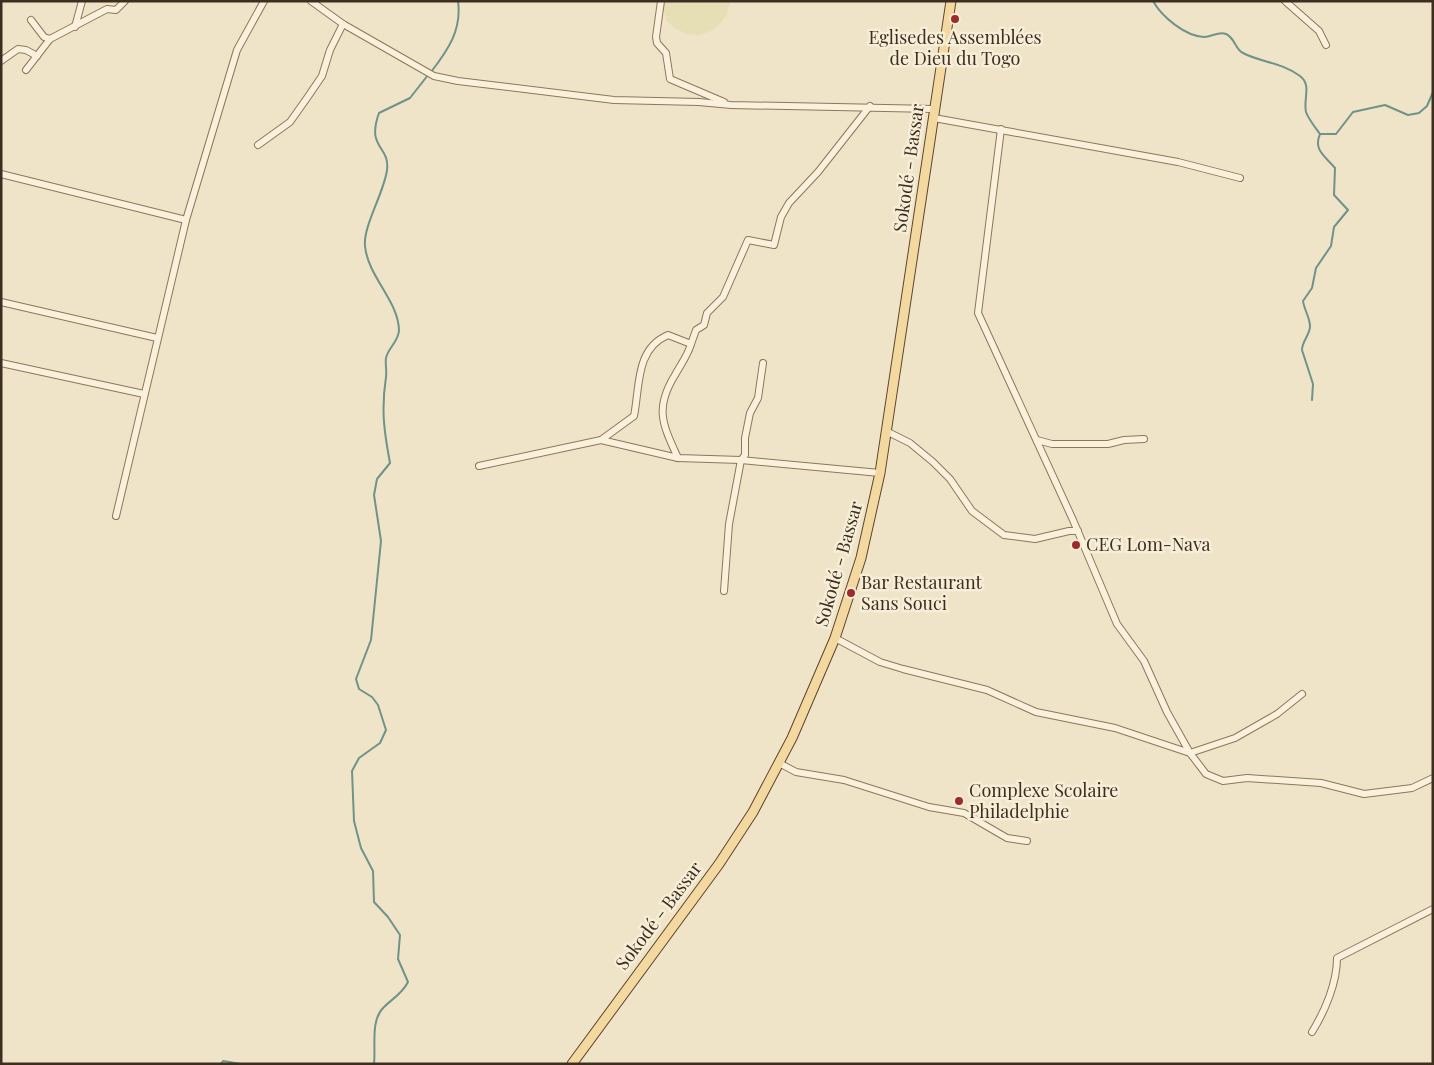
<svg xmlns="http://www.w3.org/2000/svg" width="1434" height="1065" font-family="'Playfair Display',serif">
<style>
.farmland{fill:#e6deb5}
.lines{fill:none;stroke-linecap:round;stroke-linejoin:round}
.stream{stroke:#6f938a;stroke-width:2}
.minor-casing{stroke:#8d765c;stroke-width:8}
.major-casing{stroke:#5b4430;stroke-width:11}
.minor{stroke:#faf1dc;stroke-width:6}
.major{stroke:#f3d9a0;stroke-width:9}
.poi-dot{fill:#9e2a2b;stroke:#f7eed8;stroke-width:2}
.labels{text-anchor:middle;stroke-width:5;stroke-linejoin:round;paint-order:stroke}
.poi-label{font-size:18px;fill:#3d2e20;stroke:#f7eed8;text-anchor:start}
.street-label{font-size:18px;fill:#3d2e20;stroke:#f7eed8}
</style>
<rect width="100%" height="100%" fill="#f0e4c8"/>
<path class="farmland" d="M660 1H730V2L727 14 720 24 711 31 699 35 687 34 676 29 667 21Z"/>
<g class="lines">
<g class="stream">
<path d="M1153 1C1162 17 1185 36 1204 37 1212 37 1218 31 1226 34 1235 38 1235 49 1243 53 1260 62 1283 63 1300 76 1312 85 1303 99 1306 112 1309 120 1315 127 1320 134H1336L1353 112 1385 105 1408 115 1419 113 1427 106 1433 92"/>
<path d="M431 72C448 50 462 30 458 1"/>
<path d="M1312 400 1313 384 1302 350C1302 341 1310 335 1310 326 1310 318 1304 309 1303 301L1312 288 1316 268 1331 246 1334 227 1348 210 1334 195 1335 168C1325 156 1313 150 1320 134"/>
<path d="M221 1064 223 1061 241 1064"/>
<path d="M374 1064C376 1046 370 1020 384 1007 393 998 402 994 408 982L398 959 400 935 388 917 374 902 373 871 361 848 354 821 352 771 359 758 380 743 386 730 378 705 372 697 359 689 356 679 371 640 381 541 374 495 377 479 390 463C384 431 381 410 386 377 387 370 385 364 386 358 388 348 399 341 399 330 398 300 368 277 365 246 363 226 384 193 387 170 390 145 366 149 379 113L410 98 428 75"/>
</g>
<g class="minor-casing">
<g id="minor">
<path d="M311 1 343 24 434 76 458 81 614 100 699 102 731 105 934 109"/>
<path d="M661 1 656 37 657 43 666 53 670 79 724 102"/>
<path d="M1285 1 1319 31 1326 45"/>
<path d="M31 20 44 37 50 39 107 9 116 10 125 1"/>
<path d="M75 27 82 1"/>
<path d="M1 61 18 49 26 50 37 56"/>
<path d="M26 70 50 39"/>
<path d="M934 118 1178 162 1240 178"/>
<path d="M1001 129 978 313 1073 520 1117 624 1144 661 1167 712 1190 753 1235 738 1277 714 1302 694"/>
<path d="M258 145 290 122 307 98 322 76 330 50 343 24"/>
<path d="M1 174 186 220"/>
<path d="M1 302 157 338"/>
<path d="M1 363 144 394"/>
<path d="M886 431 910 443 933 462 950 479 972 511 1004 535 1035 539 1069 531H1078"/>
<path d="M601 440 678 458 741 460 880 473"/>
<path d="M1037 440 1052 444H1108L1124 440 1144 439"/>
<path d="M678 458C663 425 654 409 675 375 681 364 688 355 691 344"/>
<path d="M479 466 601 440 634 416C640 387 635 349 668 335L691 344 696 330 704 325 707 313 723 297 748 240 774 245 781 217 789 203 818 172 870 106"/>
<path d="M116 516 186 220 237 50 264 1"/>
<path d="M724 591 729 524 741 460 745 455V438L750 413 758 398 763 363"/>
<path d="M835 638 880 662 903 669 987 690 1036 712 1115 728 1190 753 1206 774 1223 781 1247 778 1321 783 1364 794 1412 788 1433 778"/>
<path d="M779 763 796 772 844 780 929 807 964 813 1007 838 1027 841"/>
<path d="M1312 1032C1325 1011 1337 983 1337 958L1433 909"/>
</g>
</g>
<g class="major-casing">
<path id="major" d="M572 1064 719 864 753 812 792 738 835 638 861 558 880 473 951 1"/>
</g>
<use href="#minor" class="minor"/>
<use href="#major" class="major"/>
</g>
<g class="poi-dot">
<circle cx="955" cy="19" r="5"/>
<circle cx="1076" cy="545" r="5"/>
<circle cx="851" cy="593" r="5"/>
<circle cx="959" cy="801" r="5"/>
</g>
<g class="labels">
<g class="poi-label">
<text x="955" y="44" text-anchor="middle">Eglisedes Assemblées<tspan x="955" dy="21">de Dieu du Togo</tspan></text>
<text x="1086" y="551">CEG Lom-Nava</text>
<text x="861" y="589">Bar Restaurant<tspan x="861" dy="21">Sans Souci</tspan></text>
<text x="969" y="797">Complexe Scolaire<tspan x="969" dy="21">Philadelphie</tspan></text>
</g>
<g class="street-label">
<text transform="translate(909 168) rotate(-82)" y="6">Sokodé - Bassar</text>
<text transform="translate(839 564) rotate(-74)" y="6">Sokodé - Bassar</text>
<text transform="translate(659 916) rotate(-53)" y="6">Sokodé - Bassar</text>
</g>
</g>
<rect width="1434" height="1065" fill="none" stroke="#3d2e20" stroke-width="5"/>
</svg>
